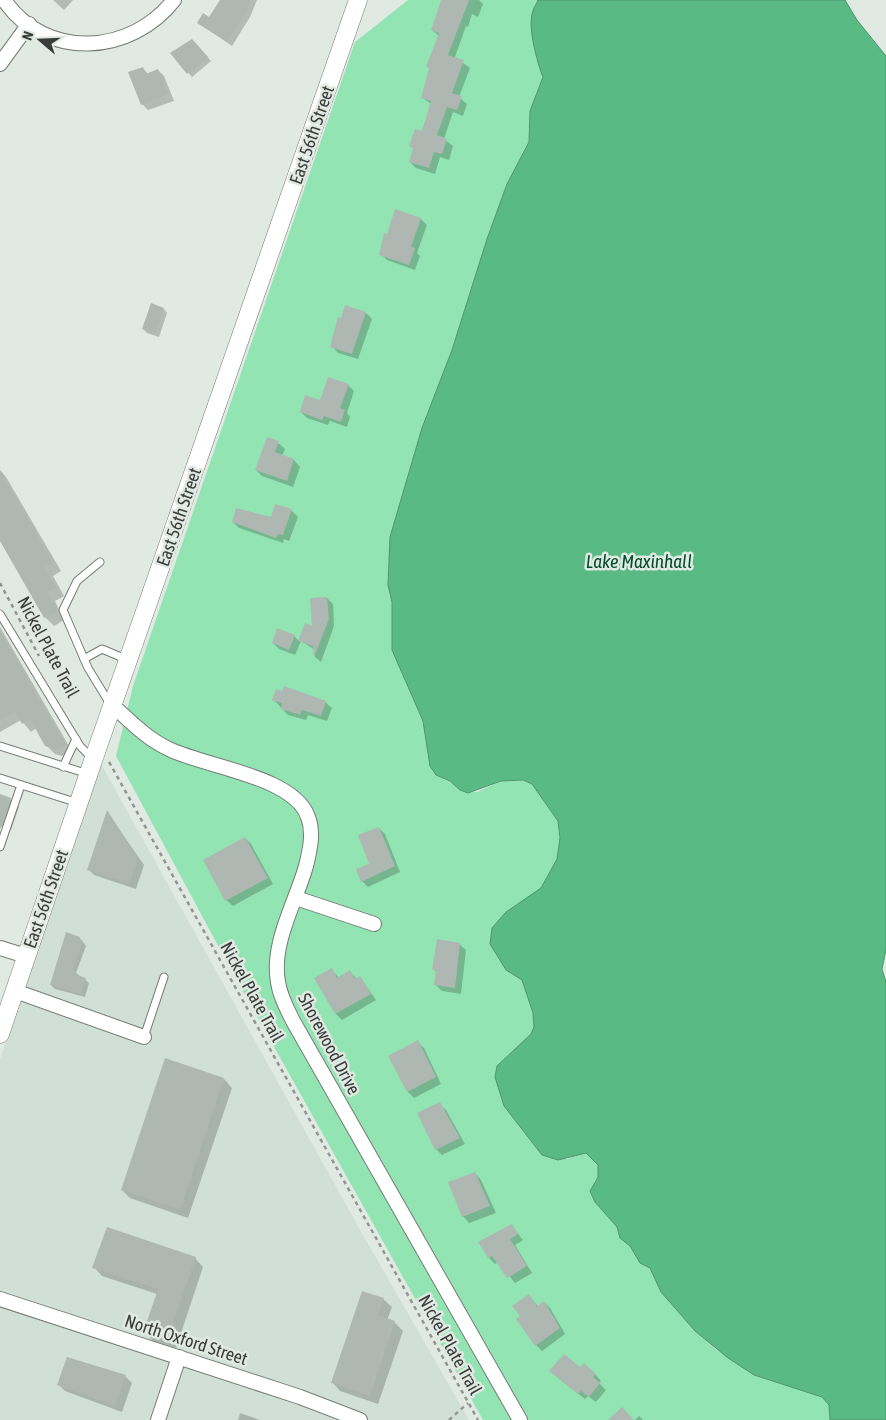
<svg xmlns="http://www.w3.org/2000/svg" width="886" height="1420" font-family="'Asap Condensed',sans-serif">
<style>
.built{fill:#d1e0d6}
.green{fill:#93e4b3}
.water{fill:#59ba84;stroke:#50946e}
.shadow{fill:#0003}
.building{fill:#afb7b2}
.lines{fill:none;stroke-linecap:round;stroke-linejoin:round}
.service-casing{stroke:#757c77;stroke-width:9}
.minor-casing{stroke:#757c77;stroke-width:16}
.tertiary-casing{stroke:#757c77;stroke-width:19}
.path{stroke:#919692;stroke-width:2.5;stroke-dasharray:4 4;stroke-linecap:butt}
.service{stroke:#fff;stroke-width:7}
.minor{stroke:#fff;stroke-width:14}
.tertiary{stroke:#fff;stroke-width:18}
.labels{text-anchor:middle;stroke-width:5;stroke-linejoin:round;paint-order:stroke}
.street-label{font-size:18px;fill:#3a3d3b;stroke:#e1e9e3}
.water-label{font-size:19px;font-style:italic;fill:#004f2c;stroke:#e1e9e3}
</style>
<rect width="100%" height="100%" fill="#e1e9e3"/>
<path class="built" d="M101 764 359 1228 469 1420H0V1059Z"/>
<path class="green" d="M408 0H538C527 23 533 54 543 77L530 111 529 142 507 184 487 239 452 350 422 428 390 537 388 585 392 602V650L423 721 429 755 445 780 450 781 460 790 477 792 501 781 523 780 532 784 558 821 560 838 557 859 541 888 506 912 492 928 490 944 506 970 522 980 533 1013 534 1027 532 1034 497 1066 495 1078 504 1106 542 1155 568 1159 578 1154 586 1153 598 1165V1177L594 1182 595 1202 617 1227 620 1238 630 1246 640 1263 650 1268 670 1303 695 1331 717 1350 754 1375 822 1397 829 1405 830 1420H483L236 979 116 756 133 686 355 42Z"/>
<path class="water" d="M538 0H845L857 20 886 56V950L882 969 886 982V1420H830L829 1405 822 1397 754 1375 728 1358 695 1331 661 1292 650 1268 640 1263 630 1246 620 1238 617 1227 595 1202 590 1191 598 1177V1165L586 1153 558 1160 542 1155 504 1106 495 1077 497 1066 531 1034 534 1027 533 1013 522 980 506 970 490 944 492 928 506 912 541 888 557 859 560 838 558 821 532 784 523 780 501 781 468 793 460 790 450 781 436 775 430 766 423 721 392 650V602L388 585 390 537 422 428 452 350 487 239 507 184 529 142 530 111 543 77C537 63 527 25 533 11 534 7 537 3 538 0Z"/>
<g class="shadow">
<path d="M53 0H73L64 10Z"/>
<path d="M221 0H257L250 17 232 46 199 23 209 18Z"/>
<path d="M442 0H479L483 4 478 17 472 14 468 27 466 26 455 57 470 68 459 97 467 104 463 116 453 112 444 139 453 146 449 160 440 157 435 174 416 168 410 162 414 149 411 146 423 133 431 104 423 98 430 69 428 67 439 36 432 30Z"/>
<path d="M196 44 211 61 192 77 172 54Z"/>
<path d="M143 68 148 74 158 70 164 76 174 101 148 110 142 104Z"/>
<path d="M421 219 427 225 417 253 420 256 415 270 387 260 381 254 388 235Z"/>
<path d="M164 309 167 313 159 337 147 333 143 329Z"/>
<path d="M366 313 372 319 358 359 338 353 332 346 341 319Z"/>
<path d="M348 385 354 391 347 413 350 417 347 427 330 421 328 425 307 418 301 412Z"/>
<path d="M278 443 285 449 282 456 294 460 300 467 293 487 262 476 256 470Z"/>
<path d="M0 470 6 477 61 571 53 576 64 596 55 601 64 620 54 626 45 617 0 539Z"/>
<path d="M291 510 298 517 289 541 284 539 283 543 239 528 233 522 272 519Z"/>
<path d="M327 598 333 604 334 626 321 662 315 657V650L301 641 295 655 279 649 273 643 294 636 299 641 313 628Z"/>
<path d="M0 627 73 753 66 757 55 754 46 745 36 728 31 732 21 720 0 732Z"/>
<path d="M274 700 325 702 332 708 327 721 308 715 306 720 288 715Z"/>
<path d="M0 795 10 799 19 807 11 830 1 826 0 828Z"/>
<path d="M107 812 144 865 136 889 94 875 88 869Z"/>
<path d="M379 828 385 834 400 872 368 887 362 881 371 865Z"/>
<path d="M245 838 251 844 273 884 233 906 226 900 204 861Z"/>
<path d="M67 933 80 938 86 946 76 973 89 983 85 997 55 989 51 985Z"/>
<path d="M459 944 466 950 461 994 442 991 435 984 437 973 434 969Z"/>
<path d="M332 970 339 978 350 972 357 979 360 977 376 1000 342 1020 336 1014 316 979Z"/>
<path d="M417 1042 424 1048 441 1084 414 1098 408 1092 390 1056Z"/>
<path d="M224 1079 232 1088 188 1218 130 1198 122 1190Z"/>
<path d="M439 1104 446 1110 465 1144 442 1155 436 1149Z"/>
<path d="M475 1173 481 1180 496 1213 469 1223 463 1216Z"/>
<path d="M512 1226 523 1240 515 1245 532 1273 515 1283 498 1262 495 1264 489 1258Z"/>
<path d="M195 1258 203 1267 176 1348 153 1341 144 1332 157 1294 102 1276 94 1267Z"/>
<path d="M529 1296 538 1306 544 1302 550 1308 565 1334 542 1351 536 1345 521 1316Z"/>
<path d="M383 1299 392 1307 387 1320 395 1323 403 1331 378 1404 340 1391 332 1382Z"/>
<path d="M580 1369 595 1374 601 1381 599 1383 606 1390 596 1402 588 1396 585 1399 557 1377Z"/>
<path d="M125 1376 132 1383 122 1412 65 1391 59 1385Z"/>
<path d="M240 1413 260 1420H238Z"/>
<path d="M639 1416 643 1420H635Z"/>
</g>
<g class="building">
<path d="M220 0H250L246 12 227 42 197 23 203 13 209 17Z"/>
<path d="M441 0H469L448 55 464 60 452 93 462 96 457 110 447 107 437 135 447 139 442 154 434 152 429 168 409 162 413 148 409 146 415 129 422 131 431 101 421 98 429 68 426 67 439 33 431 30Z"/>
<path d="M192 39 208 57 187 74 170 53Z"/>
<path d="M143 67 146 74 158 69 168 94 141 105 128 72Z"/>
<path d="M395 209 421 218 411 247 415 248 409 265 379 255 384 233 387 234Z"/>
<path d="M151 303 164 308 155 334 142 329Z"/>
<path d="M345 305 366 312 352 354 330 347 338 317 341 318Z"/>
<path d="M328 377 349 384 340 408 345 410 341 422 324 416 322 420 300 412 305 395 320 400Z"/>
<path d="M267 437 279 441 275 452 294 459 287 481 255 470Z"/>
<path d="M0 470 53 563 45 567 56 587 47 592 57 611 44 618 0 541Z"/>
<path d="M275 504 292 509 283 535 278 534 276 538 232 522 236 508 271 517Z"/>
<path d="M327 597 329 619 314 657 313 646 298 641 305 623 312 626 310 598Z"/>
<path d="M277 628 295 635 289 650 272 643Z"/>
<path d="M0 632 66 745 57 750 45 746 30 719 22 724 15 711 0 720Z"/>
<path d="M284 686 326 701 321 716 302 710 300 715 281 709 282 703 272 700 276 689 282 691Z"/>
<path d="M0 794 11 798 1 828H0Z"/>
<path d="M107 810 138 858 130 884 87 870Z"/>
<path d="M379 827 395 866 361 882 356 869 369 864 358 835Z"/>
<path d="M245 837 268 878 225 901 203 860Z"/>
<path d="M66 932 80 937 79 939 83 941 73 970 76 971 74 974 86 978 81 994 50 985Z"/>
<path d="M437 939 460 943 455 988 434 985 436 970H432Z"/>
<path d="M332 968 337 978 350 970 355 979 360 976 371 994 335 1014 314 978Z"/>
<path d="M418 1040 436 1077 407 1092 388 1056Z"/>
<path d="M165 1058 224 1078 180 1210 121 1190Z"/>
<path d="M440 1102 460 1138 435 1150 417 1113Z"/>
<path d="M475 1172 490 1206 462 1217 448 1182Z"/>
<path d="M512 1224 518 1234 510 1239 527 1266 507 1278 492 1256 488 1258 478 1242Z"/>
<path d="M107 1227 196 1257 167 1341 143 1333 158 1289 92 1268Z"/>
<path d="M362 1291 384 1298 378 1315 395 1321 370 1396 331 1383Z"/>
<path d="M529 1294 537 1306 544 1301 560 1328 535 1346 516 1319 520 1316 512 1306Z"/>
<path d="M564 1354 580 1367 584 1363 596 1374 593 1377 600 1383 589 1397 581 1391 578 1394 549 1371Z"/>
<path d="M67 1357 126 1375 115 1406 57 1385Z"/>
<path d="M622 1407 634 1420H608Z"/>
</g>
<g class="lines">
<g class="service-casing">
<g id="service">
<path d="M100 562 77 581 63 610 88 668 110 704"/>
<path d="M0 614 80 746 93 759"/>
<path d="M84 659 102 649 128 660"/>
<path d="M0 746 88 774"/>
<path d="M63 767 76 739"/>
<path d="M0 778 78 803"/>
<path d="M0 847 21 785"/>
<path d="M144 1037 164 977"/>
</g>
</g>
<g class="minor-casing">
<g id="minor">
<path d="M4 0C46 61 131 55 174 0"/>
<path d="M0 64 29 24"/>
<path d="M112 705C130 721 147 739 169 749 205 767 294 776 308 817 314 832 310 850 306 866 296 902 271 943 278 982 280 996 287 1009 293 1021L520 1420"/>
<path d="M296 898 374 924"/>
<path d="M0 948 26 956"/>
<path d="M15 991 144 1037"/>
<path d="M0 1299 300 1397 360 1420"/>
<path d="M158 1420 179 1357"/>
</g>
</g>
<g class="tertiary-casing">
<path id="tertiary" d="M0 1034 96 752 358 0"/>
</g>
<g class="path">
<path d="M0 583 39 656"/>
<path d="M109 762 478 1420"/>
<path d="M449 1420 468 1403"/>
</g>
<use href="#service" class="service"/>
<use href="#minor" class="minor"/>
<use href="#tertiary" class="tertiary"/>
</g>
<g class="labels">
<g class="street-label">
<text transform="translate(312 135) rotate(-71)" y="6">East 56th Street</text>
<text transform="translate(179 517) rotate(-71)" y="6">East 56th Street</text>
<text transform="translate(48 647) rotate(62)" y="6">Nickel Plate Trail</text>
<text transform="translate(46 899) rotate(-71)" y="6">East 56th Street</text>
<text transform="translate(252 992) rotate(61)" y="6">Nickel Plate Trail</text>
<text transform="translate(329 1044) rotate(62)" y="6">Shorewood Drive</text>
<text transform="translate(186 1340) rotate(18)" y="6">North Oxford Street</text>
<text transform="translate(450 1345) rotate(61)" y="6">Nickel Plate Trail</text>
</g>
<g class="water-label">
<text x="639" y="568">Lake Maxinhall</text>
</g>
</g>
<g transform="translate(40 40) rotate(289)" stroke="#e1e9e3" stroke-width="4" paint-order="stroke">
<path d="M0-4L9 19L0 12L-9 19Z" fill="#3a3d3b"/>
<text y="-8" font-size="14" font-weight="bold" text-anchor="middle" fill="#3a3d3b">N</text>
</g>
</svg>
